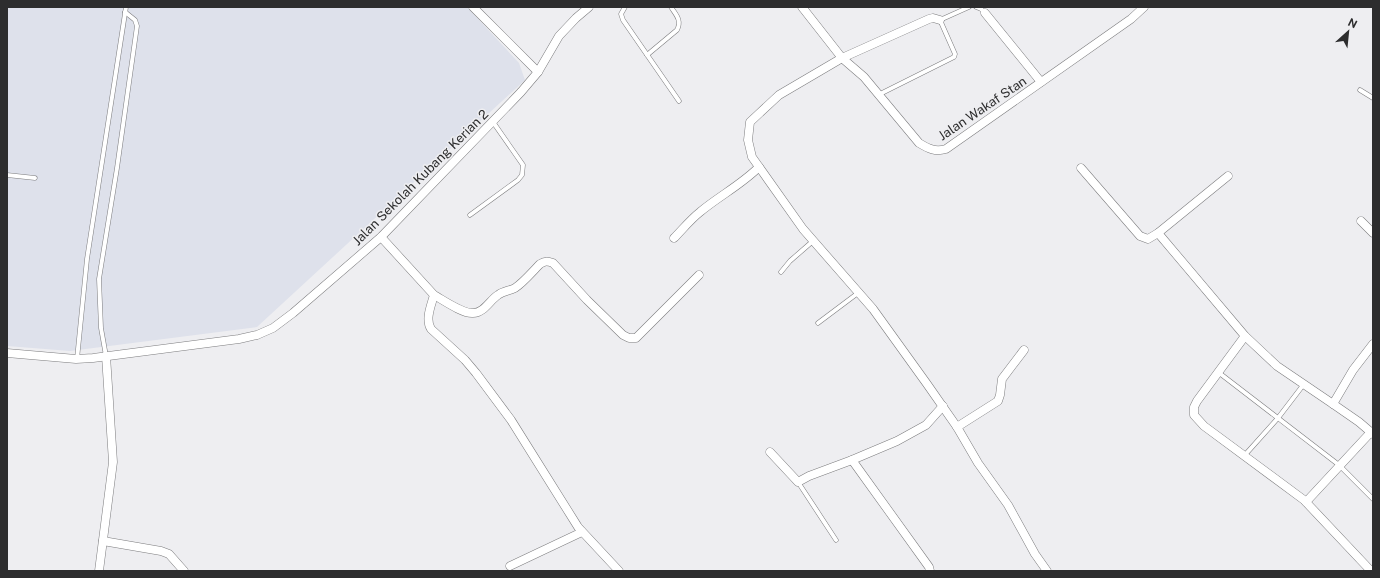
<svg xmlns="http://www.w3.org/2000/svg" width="1380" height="578" font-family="'Public Sans',sans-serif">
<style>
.built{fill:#dee1eb}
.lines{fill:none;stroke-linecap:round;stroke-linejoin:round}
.lane-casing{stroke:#7c7c7e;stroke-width:5}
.street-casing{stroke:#7c7c7e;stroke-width:9}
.lane{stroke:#fff;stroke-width:4}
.street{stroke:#fff;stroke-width:8}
.labels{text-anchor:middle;stroke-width:3;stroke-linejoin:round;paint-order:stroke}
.street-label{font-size:13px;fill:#2d2d2e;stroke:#eeeef1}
</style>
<rect width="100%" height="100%" fill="#eeeef1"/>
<path class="built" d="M7 7H467L519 63 525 80 257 327 70 351 7 346Z"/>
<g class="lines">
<g class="lane-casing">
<g id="lane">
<path d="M625 7 621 14 623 20 679 101"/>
<path d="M976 7 981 9 985 13"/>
<path d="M647 55 677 30C682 20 676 15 671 7"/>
<path d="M1360 90 1373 98"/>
<path d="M880 94 954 57 955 54 940 20 969 7"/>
<path d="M7 175 35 178"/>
<path d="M470 215 518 180 522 175 523 165 493 122"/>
<path d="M781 272 790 261 813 241"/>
<path d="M818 323 858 293"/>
<path d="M106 356 101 328 99 279 117 168 137 26 135 20 125 12"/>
<path d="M77 359 87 259 126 7"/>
<path d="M1218 372 1339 465 1373 499"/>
<path d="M1244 456 1278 418 1304 384"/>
<path d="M798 482 836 540"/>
</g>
</g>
<g class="street-casing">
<g id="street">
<path d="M473 7 538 72"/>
<path d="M802 7 842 58 864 77 919 143C929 149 935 152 946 149L1131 19 1144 7"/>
<path d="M985 13 1041 82"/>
<path d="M940 20 933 18 929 19 842 58 779 95 750 122 748 140 752 157 803 229 873 309 927 384 957 427 978 463 1008 505 1035 554 1047 571"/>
<path d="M1081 168 1140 236 1148 239 1158 233 1245 336 1277 366 1333 404 1359 422 1373 434"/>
<path d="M1361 221 1373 233"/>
<path d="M1158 233 1228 176"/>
<path d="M381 237 434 295C431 306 425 319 431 329L465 360 476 373 511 420 578 527 619 571"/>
<path d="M674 238C682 230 690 220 700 212 719 196 741 185 759 167"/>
<path d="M434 295C443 300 463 314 473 313 484 313 490 300 498 295 503 291 509 291 515 288 524 282 532 272 540 264 545 261 547 261 553 263L587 300 623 335 629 338H636L699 275"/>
<path d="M1245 336 1197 401 1194 407V415L1204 426 1304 500 1371 571"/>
<path d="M7 353 76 359 93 358 239 339 257 335 273 328 293 313 381 237 521 92 538 72 559 36 576 18 589 7"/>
<path d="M1333 404 1353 370 1373 344"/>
<path d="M957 427 998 401 1000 395 1002 379 1024 350"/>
<path d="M770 452 798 482 809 476 852 460 897 441 926 425 943 406"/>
<path d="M852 460 929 567 930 571"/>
<path d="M1306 502 1371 432"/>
<path d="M103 541 161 551 169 554 184 571"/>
<path d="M510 566 582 532"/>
<path d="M99 571 113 462 106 356"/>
</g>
</g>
<use href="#lane" class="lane"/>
<use href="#street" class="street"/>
</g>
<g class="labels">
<g class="street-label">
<text transform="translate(982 108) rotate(-34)" y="5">Jalan Wakaf Stan</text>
<text transform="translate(420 177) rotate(-45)" y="5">Jalan Sekolah Kubang Kerian 2</text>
</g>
</g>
<rect width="1380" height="578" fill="none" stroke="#2d2d2e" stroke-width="16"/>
<g transform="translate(1348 32) rotate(27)" stroke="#eeeef1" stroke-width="3" paint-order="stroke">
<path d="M0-3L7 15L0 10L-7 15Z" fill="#2d2d2e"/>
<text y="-6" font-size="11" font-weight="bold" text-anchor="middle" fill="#2d2d2e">N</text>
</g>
</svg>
